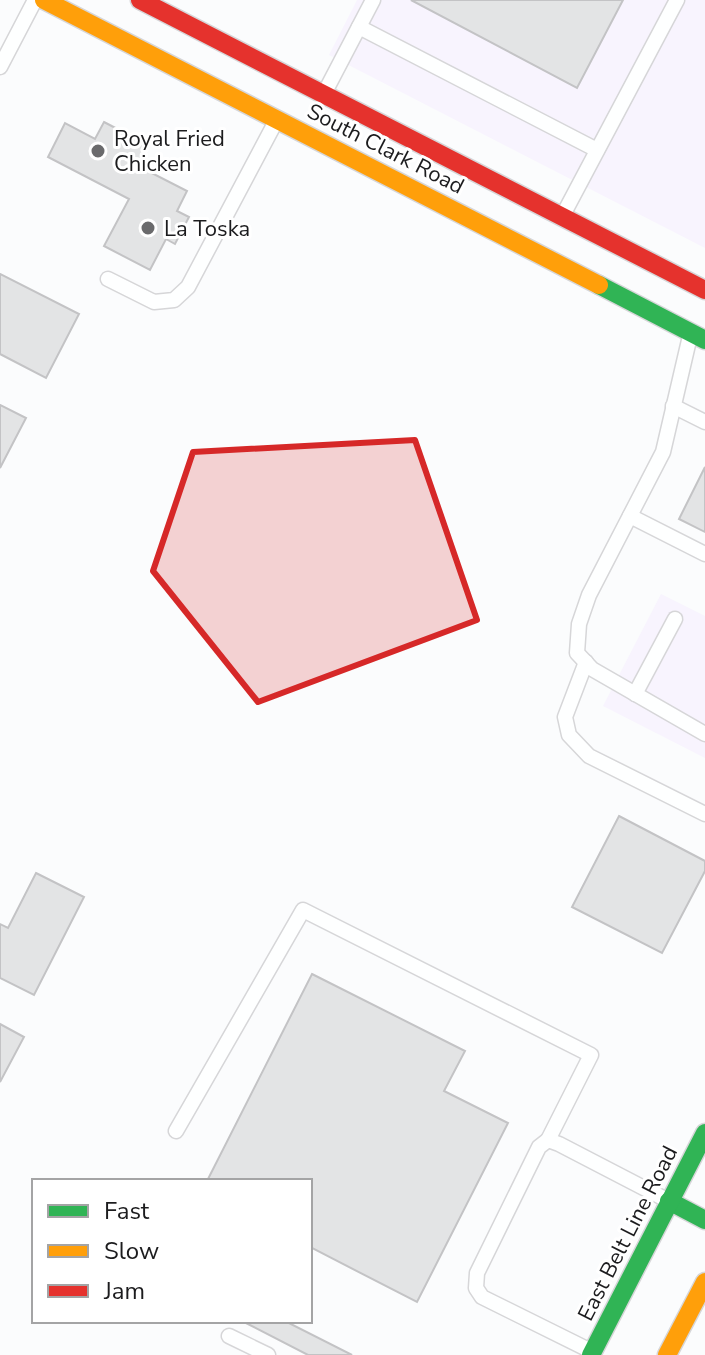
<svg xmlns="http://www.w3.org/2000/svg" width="705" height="1355" font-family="'Nunito Sans',sans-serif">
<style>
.commercial{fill:#f8f4fe}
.building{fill:#e3e4e5;stroke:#c3c3c5;stroke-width:2}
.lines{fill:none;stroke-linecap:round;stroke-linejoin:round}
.lane-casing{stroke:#d6d6d8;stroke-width:17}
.fast-casing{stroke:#d6d6d8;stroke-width:21}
.slow-casing{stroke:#d6d6d8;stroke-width:21}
.jam-casing{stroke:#d6d6d8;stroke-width:21}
.lane{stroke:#feffff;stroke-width:14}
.fast{stroke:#30b455;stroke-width:18}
.slow{stroke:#ff9f0a;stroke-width:18}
.jam{stroke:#e5322d;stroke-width:18}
.marked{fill:#d62828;fill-opacity:0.2;stroke:#d62828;stroke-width:6;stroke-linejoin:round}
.poi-dot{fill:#6a6a6c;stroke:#fff;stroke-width:3}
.labels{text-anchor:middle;stroke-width:6;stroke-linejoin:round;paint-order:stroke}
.poi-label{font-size:22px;fill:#1c1c1e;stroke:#fff;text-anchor:start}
.street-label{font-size:22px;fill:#1c1c1e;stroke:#fff}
</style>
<rect width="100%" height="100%" fill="#fbfcfd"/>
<g class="commercial">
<path d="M357 0H705V248L329 55Z"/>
<path d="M661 594 705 616V758L603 706Z"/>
</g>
<g class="building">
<path d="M411 0H623L577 88Z"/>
<path d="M104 122 148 145 138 166 187 191 177 211 189 217 175 244 166 239 150 270 104 246 129 199 48 157 65 123 95 139Z"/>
<path d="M0 274 79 314 46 378 0 354Z"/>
<path d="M0 405 26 418 0 468Z"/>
<path d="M705 467V532L679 519Z"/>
<path d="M619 816 705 861V871L662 953 572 907Z"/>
<path d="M36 873 84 897 34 995 0 978V924L8 928Z"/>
<path d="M312 974 465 1051 444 1091 508 1123 417 1302 310 1247V1181H207Z"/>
<path d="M0 1024 24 1037 0 1082Z"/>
<path d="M242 1321H285L352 1355H308Z"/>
</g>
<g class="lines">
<g class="lane-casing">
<g id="lane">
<path d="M359 27 597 150"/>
<path d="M0 67 35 0"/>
<path d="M326 90 373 0"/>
<path d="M563 215 677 0"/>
<path d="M108 279 154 302 174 300 188 287 275 123"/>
<path d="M690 336 663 452 589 595 579 624 577 653 592 669 705 734"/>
<path d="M673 406 705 422"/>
<path d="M630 516 705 554"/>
<path d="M586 662 565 717 569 735 589 756 705 814"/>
<path d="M635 694 675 619"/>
<path d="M176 1131 303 910 591 1055 548 1140"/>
<path d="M229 1336 268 1355"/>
<path d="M591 1351 482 1297 476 1288 477 1273 539 1147 548 1140 559 1144 665 1199"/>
</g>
</g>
<g class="fast-casing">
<g id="fast">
<path d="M599 285 705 340"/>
<path d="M669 1201 705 1220"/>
<path d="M591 1355 705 1133"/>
</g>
</g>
<g class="slow-casing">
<g id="slow">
<path d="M44 0 599 285"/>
<path d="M667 1355 705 1282"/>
</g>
</g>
<g class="jam-casing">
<path id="jam" d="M140 0 705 290"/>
</g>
<use href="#lane" class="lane"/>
<use href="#fast" class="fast"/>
<use href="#slow" class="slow"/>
<use href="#jam" class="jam"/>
</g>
<path class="marked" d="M415 440 477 620 258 702 153 571 193 452Z"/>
<g class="poi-dot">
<circle cx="98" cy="151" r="8"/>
<circle cx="148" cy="228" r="8"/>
</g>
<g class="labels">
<g class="poi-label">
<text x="114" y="146">Royal Fried<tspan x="114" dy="25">Chicken</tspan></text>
<text x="164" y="236">La Toska</text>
</g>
<g class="street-label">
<text transform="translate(386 148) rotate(27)" y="8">South Clark Road</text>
<text transform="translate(627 1233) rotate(-63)" y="8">East Belt Line Road</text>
</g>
</g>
<rect x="32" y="1179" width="280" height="144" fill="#ffffff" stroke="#a4a4a5" stroke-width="2"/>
<rect x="48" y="1205" width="40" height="12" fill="#30b455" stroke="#a4a4a5" stroke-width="2"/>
<text x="104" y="1219" font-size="24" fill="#1c1c1e">Fast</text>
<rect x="48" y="1245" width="40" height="12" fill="#ff9f0a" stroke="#a4a4a5" stroke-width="2"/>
<text x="104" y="1259" font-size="24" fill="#1c1c1e">Slow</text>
<rect x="48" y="1285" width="40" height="12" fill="#e5322d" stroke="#a4a4a5" stroke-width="2"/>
<text x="104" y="1299" font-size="24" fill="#1c1c1e">Jam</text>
</svg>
